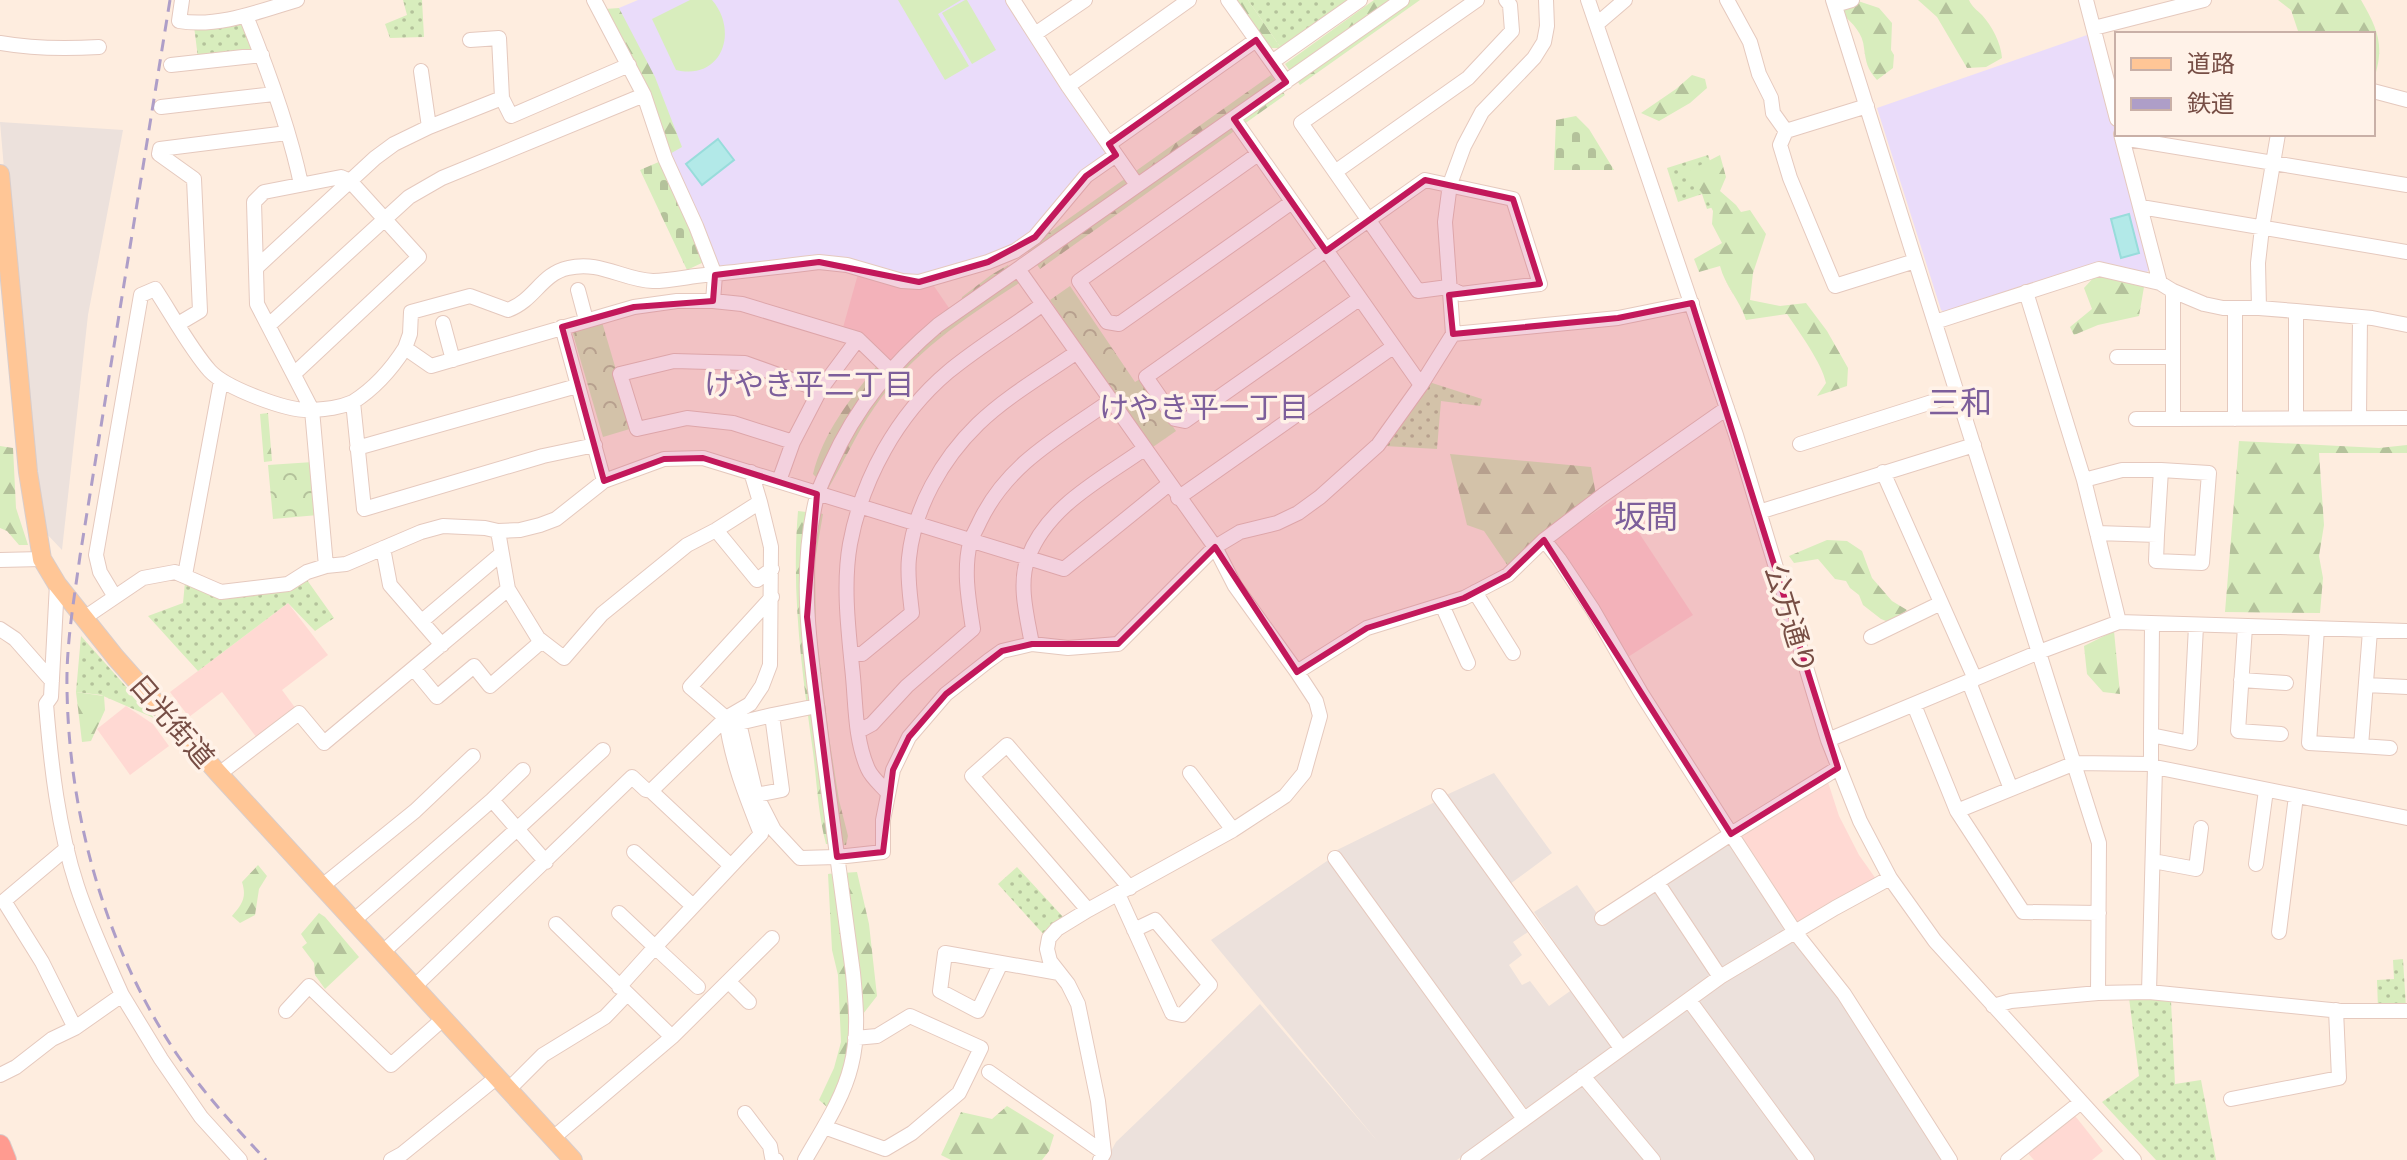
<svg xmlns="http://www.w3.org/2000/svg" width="2407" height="1160" viewBox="0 0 2407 1160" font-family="Quicksand,'Noto Sans JP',sans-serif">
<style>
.commercial{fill:#ffd9d3}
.industrial{fill:#ece1dc}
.education{fill:#eadcfa}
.grass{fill:url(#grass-dots)}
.forest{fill:url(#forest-firs)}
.cemetery{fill:url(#cemetery-stones)}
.park{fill:url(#park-crowns)}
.garden{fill:#d8edbd}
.water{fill:#b2e9e8;stroke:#98dcdb;stroke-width:2}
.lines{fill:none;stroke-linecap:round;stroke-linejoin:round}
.minor-casing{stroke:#e5c9be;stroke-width:16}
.major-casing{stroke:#d9cdcb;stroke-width:20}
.highway-casing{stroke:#d9cdcb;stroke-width:22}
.minor{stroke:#fff;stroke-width:14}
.major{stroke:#ffc696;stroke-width:18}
.highway{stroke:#ff9b90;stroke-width:20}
.rail{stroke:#ae9ec8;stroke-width:3;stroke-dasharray:12 8;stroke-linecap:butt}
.marked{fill:#c2185b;fill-opacity:0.2;stroke:#c2185b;stroke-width:6;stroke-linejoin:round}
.labels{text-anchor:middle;stroke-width:7;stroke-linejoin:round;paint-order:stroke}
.street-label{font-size:28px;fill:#774e45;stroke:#fff2e8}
.neighbourhood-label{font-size:30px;fill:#7d5f9b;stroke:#fff2e8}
.quarter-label{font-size:32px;fill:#7d5f9b;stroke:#fff2e8}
</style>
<defs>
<pattern id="grass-dots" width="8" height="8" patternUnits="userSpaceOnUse" patternTransform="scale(2)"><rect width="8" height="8" fill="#d8edbd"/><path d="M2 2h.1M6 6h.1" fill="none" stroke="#b4c29b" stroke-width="1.8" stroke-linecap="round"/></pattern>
<pattern id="forest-firs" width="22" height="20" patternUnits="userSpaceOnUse" patternTransform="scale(2)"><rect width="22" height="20" fill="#d8edbd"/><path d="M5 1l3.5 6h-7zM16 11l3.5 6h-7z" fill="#b4c29b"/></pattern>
<pattern id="cemetery-stones" width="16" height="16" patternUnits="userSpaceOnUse" patternTransform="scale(2)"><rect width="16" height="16" fill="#d8edbd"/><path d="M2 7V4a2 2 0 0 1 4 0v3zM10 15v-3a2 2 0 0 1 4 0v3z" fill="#b4c29b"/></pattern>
<pattern id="park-crowns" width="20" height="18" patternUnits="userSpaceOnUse" patternTransform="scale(2)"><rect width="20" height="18" fill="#d8edbd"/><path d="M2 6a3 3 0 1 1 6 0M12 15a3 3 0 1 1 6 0" fill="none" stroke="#b4c29b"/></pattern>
</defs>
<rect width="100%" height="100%" fill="#feeddf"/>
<path class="commercial" d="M858,274L915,287L934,286L951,311L890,367L842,331Z
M1616,498L1693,615L1628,657L1552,541Z
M288,603L328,655L282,690L299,713L260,742L222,692L189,717L170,692Z
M126,706L153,724L169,746L130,775L97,729Z
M1827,779L1839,816L1859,855L1876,879L1797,926L1737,834Z
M2072,1112L2103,1151L2092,1160H2034L2025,1150Z"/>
<path class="industrial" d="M0,122L123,130L88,315L62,550L45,532L32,495Z
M1494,773L1552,853L1510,884L1444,796Z
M1435,802L1531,930L1513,942L1522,955L1509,965L1522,985L1530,981L1549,1006L1573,989L1615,1047L1527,1109L1337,850Z
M1731,841L1789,930L1721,971L1663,883Z
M1327,861H1330L1515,1116L1457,1160H1106L1116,1142L1260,1004L1379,1143L1211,940Z
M1577,885L1603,922L1656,887L1716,976L1623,1042L1534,912Z
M1795,935L1843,996L1946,1160H1811L1693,1000Z
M1688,1006L1801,1160H1657L1589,1076Z
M1583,1083L1646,1160H1478Z"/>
<path class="education" d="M638,0H1008L1102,142L1107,156L1029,235L1003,251L920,278L899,276L851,261L717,270L607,13Z
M2090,34L2152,268L2144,274L2101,264L1946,313L1941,310L1877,108Z"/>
<path class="grass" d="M403,0H422L424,37L390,38L385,24L407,15Z
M1248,0H1350L1281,48Z
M245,18L258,52L198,58L194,26Z
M1708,155L1724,204L1707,209L1702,194L1678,202L1667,168Z
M1429,382L1482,399L1480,406L1441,401L1437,449L1385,446Z
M307,580L334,618L315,631L288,603L198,671L148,616L183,603L185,582L287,590Z
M81,636L154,718L101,695L76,692Z
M1017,867L1064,918L1045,936L998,884Z
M2403,959L2406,1008L2378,1009L2377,980L2394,979L2393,960Z
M2148,997L2171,1001L2175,1084L2201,1080L2216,1160H2156L2102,1102L2139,1076L2129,998Z"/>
<path class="forest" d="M1234,0H1248L1281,48H1268Z
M1374,0H1420L1300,85L1285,64Z
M1918,0H1969C1972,7 1977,10 1982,15C1992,26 2001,43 2002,58L1986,67L1967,68L1937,17Z
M2278,0H2361C2379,31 2385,47 2373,82V34H2299L2291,10Z
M1858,1L1879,8L1892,23L1891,50L1894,55L1893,68L1877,80C1867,69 1866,62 1864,48C1863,34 1853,23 1842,14L1846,4Z
M619,8L655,77L682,147L668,155L605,9Z
M1271,75L1285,95L1040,269L1026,249Z
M1692,75L1705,79L1707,88L1690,103L1659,121L1641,113L1676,89Z
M1720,155L1726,177L1720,191L1736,205L1741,212L1750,210L1766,234L1753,273L1750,300L1780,306L1806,303L1827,331L1848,368L1847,386L1817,396L1826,383C1822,363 1799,332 1787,314L1746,320C1740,300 1725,286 1720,266L1699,272L1694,259L1722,243L1712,224L1713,211L1707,199L1691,180L1689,171Z
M1008,265L1019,283C965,318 911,353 874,408C856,434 844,462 828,489L813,474C823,433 850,399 876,367H898L959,315L962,297L991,275Z
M2096,275L2144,287L2139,316L2098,325L2074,335L2070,327L2092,309L2084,288Z
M268,413L272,461L264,462L260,414Z
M2239,441L2379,448L2407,445V453H2319L2324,525L2319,556L2323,578L2320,613L2225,612Z
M0,446L13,448L16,508L28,545H19L7,531L0,528Z
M1450,454L1591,467L1596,495L1510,569L1484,531L1467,525Z
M798,511L823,514L815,560L816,630L829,737L839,800L848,836L846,845L826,844C818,814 817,783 813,752C802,671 791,593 798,511Z
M1827,540L1847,541L1862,551L1872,578L1892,601L1907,610L1891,623L1881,619L1863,605L1859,595L1850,588L1846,581L1835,579L1818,559L1794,563L1789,556Z
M2114,631L2120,694L2103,692L2087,674L2084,646Z
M76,692L104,696L105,710L91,741L82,742Z
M258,865L267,876L259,889L255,915L240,923L232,916C242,904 247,898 242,882Z
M857,872L869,924L877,996L863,1014L861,1056L827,1107L819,1100L834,1068L841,1042L838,975L832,950L828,874Z
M319,913L325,917L359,957L325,989L315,975L314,963L302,947L307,943L301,934Z
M1007,1106L1054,1135L1049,1151L1042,1160H951L941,1155L961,1112L992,1119Z"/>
<path class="cemetery" d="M1576,116L1589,129L1614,170H1554L1556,120Z
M661,161L706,261L687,270L640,170Z"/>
<path class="park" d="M1070,286L1135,382L1140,379L1176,431L1150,449L1050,300Z
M602,322L633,428L603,437L572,331Z
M313,462L318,515L273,519L268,465Z"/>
<path class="garden" d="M690,0H712C739,31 722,81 676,70L652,19Z
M898,0H961L938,14L969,66L945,80Z
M965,0H967L996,50L972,64L942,13Z"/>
<path class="water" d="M718,139L734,160L702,185L686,164Z
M2129,214L2139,253L2121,258L2111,219Z"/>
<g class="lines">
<g class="minor-casing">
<path id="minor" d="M182,0L179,21C218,28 260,11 297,0
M1013,0L1068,86L1137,185
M1228,0L1286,82
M1588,0L1736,435L1828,740L1860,821L1890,878L1935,941L2134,1160
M1727,0L1750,42L1759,74L1771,98L1773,113L1786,131L1867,106
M1833,0L2099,843L2098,993
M2086,0L2117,119
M1835,5L1852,0
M246,16C268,70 289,127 301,184
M1597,24L1625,0
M2094,28L2204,0
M1035,34L1085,0
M470,40L499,38L502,98
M0,43C34,49 65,49 99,47
M1272,62L1360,0
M171,65L262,55
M421,71L429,127
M1068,86L1189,0
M2373,91L2407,100
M644,95L665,158L696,226L715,275L713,301
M161,107L274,94
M1234,119L1421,385
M1786,131L1780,145L1790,178L1835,286L1915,261
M2121,134L2160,283
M2122,138L2407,185
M1109,144L1256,40
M1258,154L1079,281L1107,322L1119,324L1292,202
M1335,172L1468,78L1512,31L1510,5L1506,0
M2141,207L2407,252
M257,267L375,158L394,144L429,127L502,98L511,116L629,65
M1018,269L1215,547L1235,586L1297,672
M578,290L586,320
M2173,291V419L2407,418
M2026,292L2084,480L2119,622
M1359,299L1185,421L1175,419L1146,377C1239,312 1332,245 1425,180L1513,199L1540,284L1461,294L1448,287L1418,291C1379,235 1340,179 1301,123L1477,0
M2259,308L2258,263L2262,228L2278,134
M2235,309V419
M2296,311V418
M1935,322L2099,269L2160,283L2173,291L2204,304L2223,308H2259L2296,311L2372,318L2407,325
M443,323L453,360
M178,324L200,311L194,179L159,154L160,149L287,133
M269,325L409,197L442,178L644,95L594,0
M562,327L604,481
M1453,334L1618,318L1692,303
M405,348L410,334L411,312L470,296L508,310C535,300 541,274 568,268C600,260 623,280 653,281C667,281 682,278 696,276C737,272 778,267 819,262L847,265L902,281L919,282L988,262L1015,251L1035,237L1086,176L1116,155
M2117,357H2172
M295,373L419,257L350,181L341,177L264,192L254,202L257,304L312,410L326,566
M2359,418L2360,317
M2136,419H2173
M793,442L733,423L687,418L637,429L620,374L674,361L745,363L820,390
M1800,444L1957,394
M595,445L543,456L364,509L353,402C375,388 391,370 405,348L431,366L634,307L677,301H713L742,304L858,339L890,370
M357,448L577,386
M751,472L760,502
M1883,472L1975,679
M2084,480L2122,470H2161
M779,481L793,442L820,390L858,339
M1178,498L1393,347
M1759,512L1974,445
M716,530L757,580L772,569
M2097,533L2157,535L2156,561L2202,563L2209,473L2161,470L2157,535
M1544,540L1559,559L1593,610L1641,693L1731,834L1795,932L1844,994L1950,1160
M383,548L390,585L442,645
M0,560L42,559
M185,575L221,381
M1475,592L1513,653
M115,597L100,572L96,555L141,295L155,289C171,313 191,350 210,371C226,388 288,412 312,410C327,409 339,408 353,402
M1442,605L1468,663
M84,618L143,578L175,572L221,592L288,584L307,572L326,566L346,564L421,532L443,526L485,528L498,531L520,530L540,525L556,519L604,481L664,459L703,458L1064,569L1169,484
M422,621L501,554
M2245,627L2238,731L2281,734
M0,629L15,639L52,681
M2317,629L2309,743L2361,746
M2370,631L2361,746L2390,748
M1871,637L1941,603
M1032,644L1068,648L1118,644L1215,547L1240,532L1277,523L1298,513L1320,497L1378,445L1421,385L1453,334L1445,222L1450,184L1464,146L1482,112L1534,58L1544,42L1547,26L1546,0
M851,654H862L912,613C910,595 907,576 909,558C914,508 942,459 978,424C1007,396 1044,375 1077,352
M414,669L437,697L474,666L490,686L542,641
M2241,680L2286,683
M1969,682L2011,789
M2366,685L2407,687
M1914,705L1957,811
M772,715L739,723L756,795L774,830L800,858L837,857L883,852V820L893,770L909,737L946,694L988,661L1002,651L1032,644C1027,617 1018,584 1028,558C1047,506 1102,479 1144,449
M859,731L872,724L907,686L973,629C969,602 963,572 970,543C972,536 977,528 980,521C1008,463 1059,437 1110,401
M2151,735L2152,625
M1828,740L2039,652L2119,622L2407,631
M2151,764V735L2190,743L2196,626
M1190,773L1233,830
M219,774L299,713L324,743L508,589
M651,791L730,865
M888,793C881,785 872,778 868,769C854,738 856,700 852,667C848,627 843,583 850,544C862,479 897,415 948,372C978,347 1012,327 1043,304
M756,795L782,790L772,715L817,706
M1439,796L1621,1048
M492,800L546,862
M67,848L4,901L42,962L75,1028
M634,852L693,906
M1335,858L1524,1119
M2153,861L2196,869L2201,828
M2256,864L2266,790
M1657,882L1720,977
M321,887L415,811L473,756
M1118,894L1172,1013L1182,1015L1210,985L1155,920L1134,930
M1088,910L972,776L1007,745L1130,888
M2099,913L2023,912L1957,811L2075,763L2151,764L2155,767L2407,818
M1602,918L1731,834L1838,768
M353,921L492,800L523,770
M556,924L672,1037L772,938
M2279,932L2296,796
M382,953L603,750
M1001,963L978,1011L940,991L945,953L1059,973
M729,982L749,1002
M414,987L632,777L646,790L651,791L726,718L750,704L762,686L770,665L771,547L760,502L716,530L687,545L602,614L564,658L538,638L508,589L498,531
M619,987L655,947L619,913
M698,987L655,947L761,834C746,796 731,759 726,718L690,687L772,597
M2149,992L2155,767
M122,995L161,1059L201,1117L240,1160
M1689,1000L1807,1160
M1993,1006L2011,1001L2098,993L2149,992L2341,1011H2407
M286,1011L309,986L391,1065L443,1019
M989,1072L1104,1153
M0,1075L16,1067L52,1039L75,1028L122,995C106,959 89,923 77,886C58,828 51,765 46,704L51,697L57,584
M1583,1076L1653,1160
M508,1090L543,1055L605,1017L627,994
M2231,1099L2339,1078L2336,1010
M745,1113L770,1146L772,1157L776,1160
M824,1127L885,1149L912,1133L959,1093L981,1048L910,1016L877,1036L855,1038
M553,1138L672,1037
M391,1160L402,1154L496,1078
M805,1160C822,1130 843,1099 851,1066C859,1035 856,1004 853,973C843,897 832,820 822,744C812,662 796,578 817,496C820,485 826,474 831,463C856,407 892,364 938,325L1402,0
M1100,1160L1104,1153L1098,1101L1078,1004L1068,984L1050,961L1047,949L1049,938L1057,929L1088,910L1233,830L1285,796L1304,773L1320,716L1316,701L1297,672L1367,628L1464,598L1508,575L1544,540L1603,495L1727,408
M1468,1160L1720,977L1835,908L1890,878
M2008,1160L2081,1102"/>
</g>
<g class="major-casing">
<path id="major" d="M0,174L28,472L42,559L57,584L116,658L219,774L573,1160"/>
</g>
<g class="highway-casing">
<path id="highway" d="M0,1145L6,1160"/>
</g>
<use href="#minor" class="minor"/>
<use href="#major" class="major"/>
<use href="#highway" class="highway"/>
<path class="rail" d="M170,0L80,556C74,600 66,644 67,689C69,816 105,946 176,1053C202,1091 234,1126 266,1160"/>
</g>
<path class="marked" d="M1256,40L1286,82L1234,119L1326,251L1425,180L1513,199L1540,284L1449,295L1453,334L1618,318L1692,303L1838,768L1731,834L1544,540L1508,575L1464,598L1367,628L1297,672L1215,547L1118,644H1032L1002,651L946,694L909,737L893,770L883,852L837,857L807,617L817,494L703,458L664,459L604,481L562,327L634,307L713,301L715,275L819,262L919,282L988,262L1035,237L1086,176L1116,155L1109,144Z"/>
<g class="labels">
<g class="street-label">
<text transform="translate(1791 619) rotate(73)" y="10">公方通り</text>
<text transform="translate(172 721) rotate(49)" y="10">日光街道</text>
</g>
<g class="neighbourhood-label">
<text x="809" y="395">けやき平二丁目</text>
<text x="1204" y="418">けやき平一丁目</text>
</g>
<g class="quarter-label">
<text x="1960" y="414">三和</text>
<text x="1646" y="528">坂間</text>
</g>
</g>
<rect x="2115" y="32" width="260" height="104" fill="#fff2e8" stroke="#c9b0a7" stroke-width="2"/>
<rect x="2131" y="58" width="40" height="12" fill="#ffc696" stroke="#c9b0a7" stroke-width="2"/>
<text x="2187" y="72" font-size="24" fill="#774e45">道路</text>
<rect x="2131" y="98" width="40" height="12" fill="#ae9ec8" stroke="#c9b0a7" stroke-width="2"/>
<text x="2187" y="112" font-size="24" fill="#774e45">鉄道</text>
</svg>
